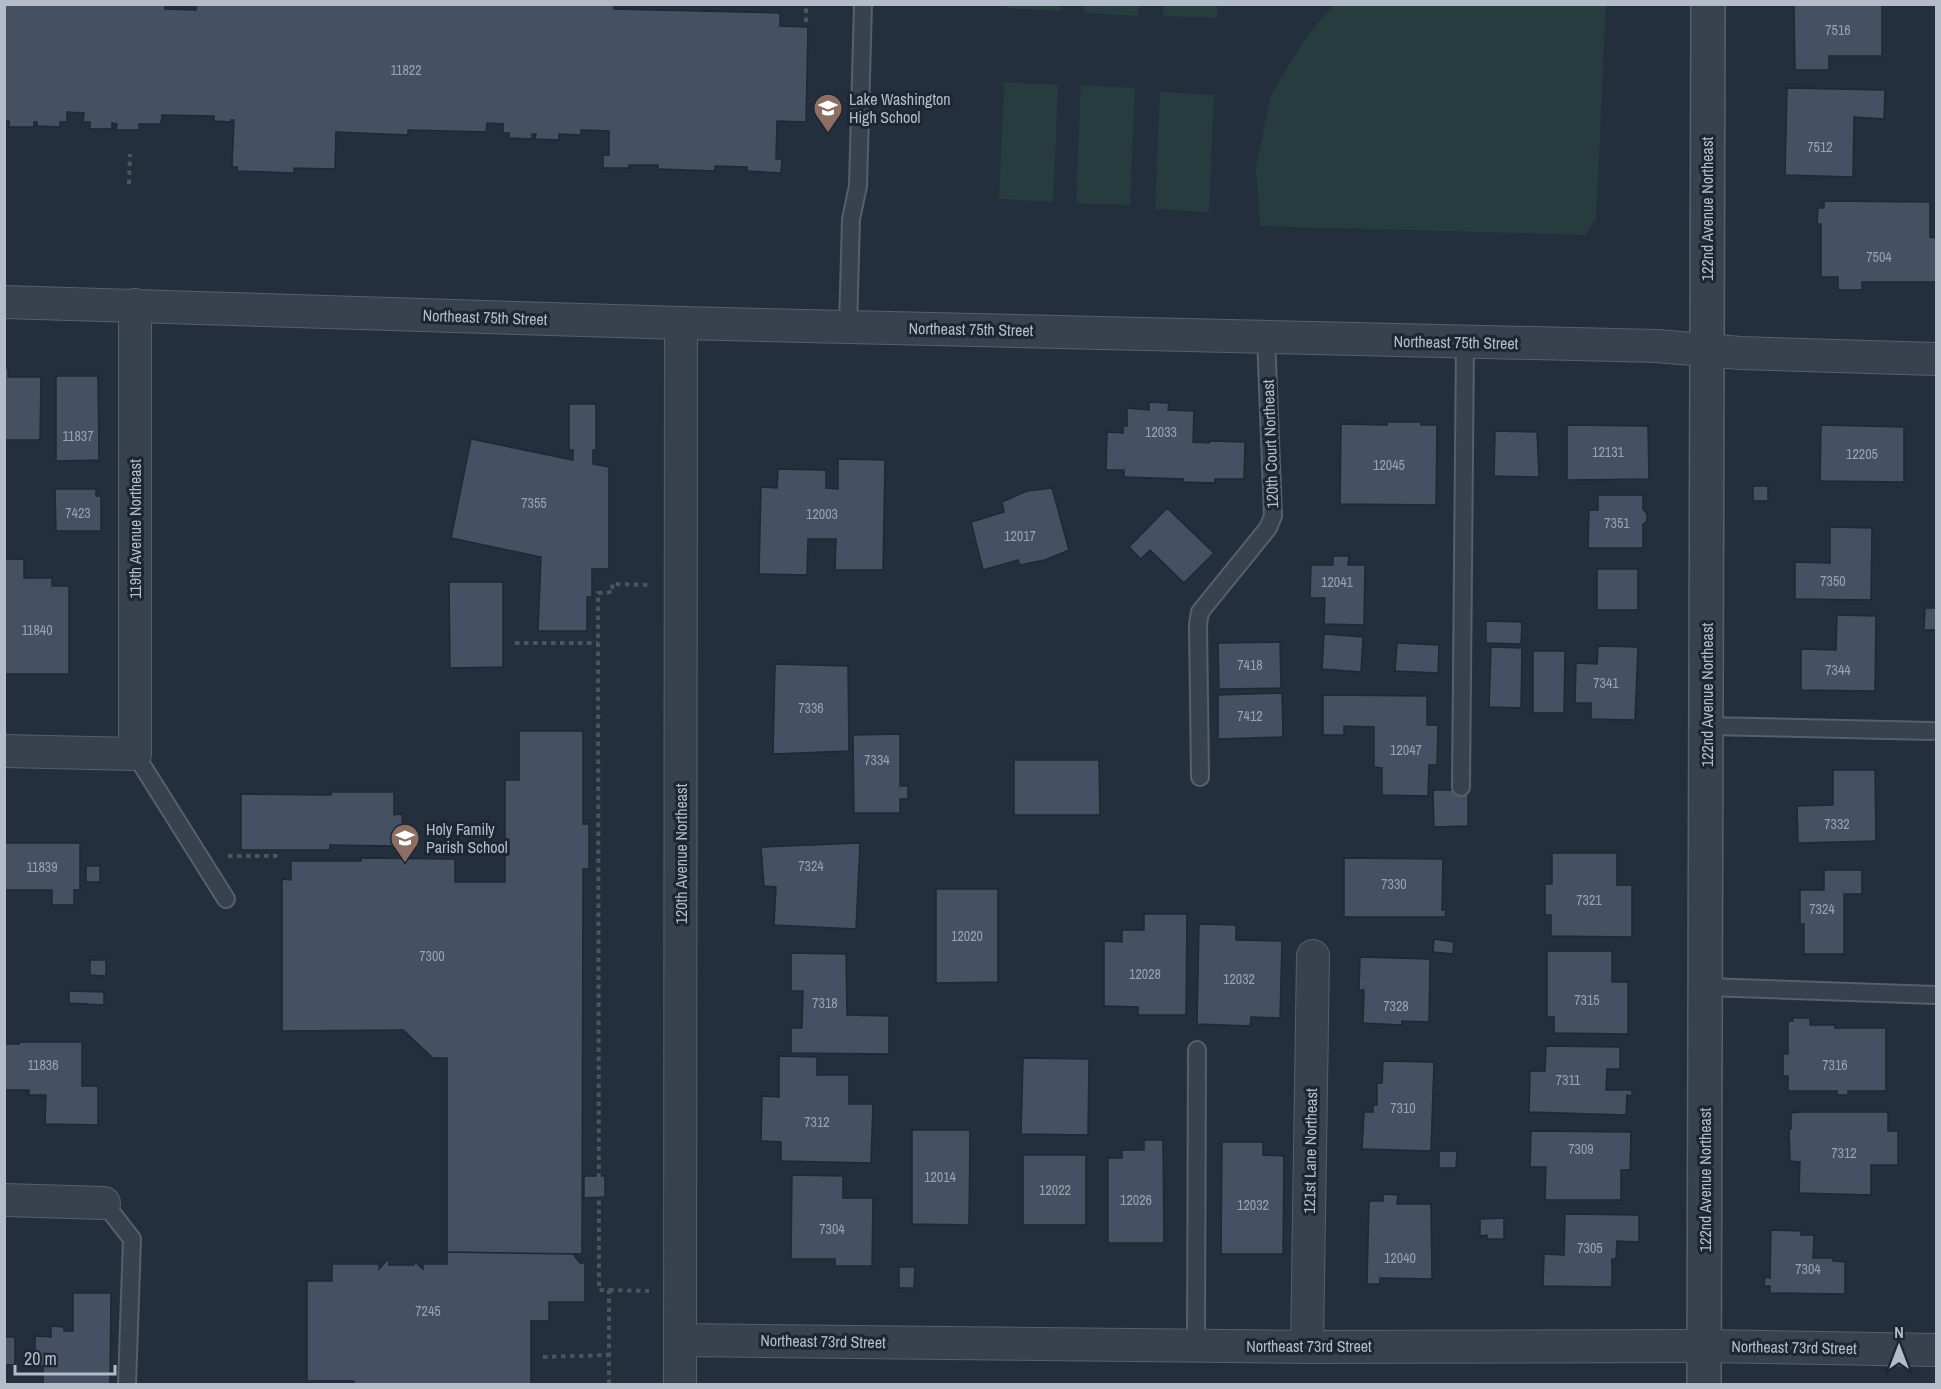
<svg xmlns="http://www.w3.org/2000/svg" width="1941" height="1389" viewBox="0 0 1941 1389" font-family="'Archivo Narrow',sans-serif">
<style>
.green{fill:#263c3f}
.building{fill:#455162;stroke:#1f2835;stroke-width:1.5}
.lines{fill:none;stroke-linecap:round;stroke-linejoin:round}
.service-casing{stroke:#565f6c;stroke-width:20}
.minor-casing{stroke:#565f6c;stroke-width:34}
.tertiary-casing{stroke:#565f6c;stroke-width:36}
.path{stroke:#44595c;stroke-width:4;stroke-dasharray:4.5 4.5;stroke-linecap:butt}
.service{stroke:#38414e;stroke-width:16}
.minor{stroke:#38414e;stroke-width:32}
.tertiary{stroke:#38414e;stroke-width:33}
.labels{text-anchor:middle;stroke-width:6;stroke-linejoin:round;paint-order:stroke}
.number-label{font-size:14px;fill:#98a1af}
.poi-label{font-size:16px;fill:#b4bcc9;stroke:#1d2633;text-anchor:start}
.street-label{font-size:16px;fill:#b4bcc9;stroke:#1d2633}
</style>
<rect width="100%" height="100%" fill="#242f3e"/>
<path class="green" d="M1007,5H1061V11L1007,8Z
M1085,5H1139L1138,16L1084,13Z
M1164,5H1218L1217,18L1163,16Z
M1334,5H1606L1596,220L1585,235L1260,226L1256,166L1271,95L1309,33Z
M1004,82L1058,85L1053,202L999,199Z
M1081,85L1135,88L1130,205L1076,203Z
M1160,92L1214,95L1209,212L1155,209Z"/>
<path class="building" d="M4,4H165V9L196,10V4H614V9L780,13V26L808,27L806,122L777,121L776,159H782L781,173L747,171V167L715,166V171L658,169V165H629V168H603V155H609V131L581,130V135L559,134V140L535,139L536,134H532V139L509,138V133H503V124L487,123L486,132L408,130V135L336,132L335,169L294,168V173L237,171V167H232L234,120H231V122L214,121V116L162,115L161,124H139V130H116L117,124L112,123V129H90V122H83L84,113L67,112V122H60V127L37,126V122H34V127H9V121H4Z
M1794,4H1882V56H1829V70H1795Z
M1787,88L1885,90L1884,119L1854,117L1853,177L1785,175Z
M1824,201L1930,202V237L1936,238V282H1862V290H1838V277H1821V224H1817L1818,208H1824Z
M4,368H8V377H41L40,440H4Z
M56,376H98L99,460L56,461Z
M1149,402L1169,403L1168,410L1194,411L1193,442L1209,443V441L1245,442L1244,479H1215V483L1183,482V479L1124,477V470H1106L1107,432L1123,433V426H1127V408L1149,410Z
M569,404H596V450H593V464L609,467V569H592V597H587V631H538L541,557L451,538L471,439L573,460V450H569Z
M1387,422H1421V425H1437L1436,505L1340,504L1341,424L1387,425Z
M1567,425L1648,426L1649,479L1567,480Z
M1821,425L1904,427V482L1820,481Z
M1495,431L1537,432L1539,477L1494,476Z
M838,459L885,460L883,570H835L836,539H808L807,575L759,574L761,487L777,488L778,469L826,470V488L838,489Z
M1753,486H1768V501H1753Z
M1052,488L1069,550L1045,560L1020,565L1018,560L983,570L971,522L1004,512L1002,502L1027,491Z
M55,489H96V496H101V531H56Z
M1598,495H1643V509L1647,514V521L1643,524V548H1588L1589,510H1598Z
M1167,508L1214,553L1184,583L1150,550L1141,559L1129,547Z
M1830,527L1872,528L1871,600L1795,599V562L1830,563Z
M1333,556H1349L1348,565H1365L1364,625L1324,624L1325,598H1310L1311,565H1333Z
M4,559H24V578H52V586H69V674H4Z
M1597,569H1638V610H1597Z
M449,582H503V667L450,668Z
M1925,608H1936V630H1924Z
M1837,615L1876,616L1875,691L1801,690V649L1836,650Z
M1486,621L1522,622L1521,644L1486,643Z
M1324,634L1363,637L1361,672L1322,669Z
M1280,642L1281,688L1219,689L1218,643Z
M1397,643L1439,645L1438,673L1395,671Z
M1598,646L1638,647L1635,720L1591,719V703H1575L1576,663L1597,664Z
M1491,647L1522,648L1521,708L1489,707Z
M1533,651H1565L1564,713H1533Z
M775,664L848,666L849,751L773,754Z
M1282,693L1283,737L1218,739V695Z
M1323,695L1427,696V725H1438L1437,765H1429L1428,796L1382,795V768L1374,767V727L1344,726V735H1323Z
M519,731H583V824H589V869H583L582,1254L447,1252V1058H433L403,1030L282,1031V879L291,880V861H361V858L455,859V882H505V780H519Z
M900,734V786H908V799H900V813H854L853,735Z
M1014,760H1099L1100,815H1014Z
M1833,770H1875L1876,841L1798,843L1797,806L1833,805Z
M1433,790H1468V826L1434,827Z
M332,792H394V815L402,814L403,837H394V846L330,845V850H241V794L331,795Z
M4,843H80V890H74V905H52V890H4Z
M860,843L856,929L774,925L776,887L764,886L761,847Z
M1552,853H1617V885H1632V937L1551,936V915H1545V884H1552Z
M1344,858L1443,859L1442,910H1446L1445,917H1344Z
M86,866H100V882H86Z
M1824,870H1862V894H1844V954H1804V924H1800V890H1824Z
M936,889H998V982L936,983Z
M1144,914H1187L1186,1015H1138V1007L1104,1006V941L1122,942V930H1144Z
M1199,924L1236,925V940L1282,941L1280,1018L1251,1017L1250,1026L1197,1024Z
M1434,939L1454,942L1453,954L1433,952Z
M1547,951H1612V982H1628V1034L1554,1033V1017H1547Z
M791,953L846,954L847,1015L889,1016V1054L791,1053V1028H802L803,991H791Z
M1360,957L1430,959L1429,1022L1402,1021V1025L1363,1023L1364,990H1359Z
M90,960H106V976L90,975Z
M69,991L104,992V1005L69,1003Z
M1792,1018H1810V1025H1835V1028H1886V1091H1848V1095H1837V1091H1788V1076H1783V1054H1788V1021H1793Z
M19,1042H82V1086H98V1125L45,1124L46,1095H29V1090H4V1044H19Z
M1546,1046L1620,1047V1069H1607L1606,1090H1632V1096L1627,1095L1626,1115L1529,1112L1530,1071H1545Z
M779,1056L817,1057V1075H849V1104H873L871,1163L781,1161V1142L761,1141L762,1096L779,1097Z
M1023,1058L1089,1059L1088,1135L1021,1134Z
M1383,1061L1434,1062L1431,1151L1362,1149L1364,1112H1373V1105H1377V1083H1382Z
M1800,1112H1888V1131H1898V1165H1871V1195L1799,1193L1800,1162L1790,1161L1789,1129H1791V1113Z
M912,1130H970L969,1225L912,1224Z
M1531,1131L1631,1132L1630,1170H1621V1200H1545L1546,1167H1530Z
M1144,1140H1163L1164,1243H1108V1158H1122V1150H1144Z
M1222,1142H1263V1155L1284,1156L1283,1254H1221Z
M1439,1151H1457L1456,1168H1439Z
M1023,1155H1086V1225H1023Z
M792,1175L843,1176V1198H873L872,1266H835V1259H791Z
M584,1176H605V1197L584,1198Z
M1383,1194L1398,1195L1397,1204H1431L1432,1279L1380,1278V1284H1367L1369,1201H1383Z
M1565,1214L1639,1215V1242L1617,1241L1616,1259H1612V1287L1543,1286L1544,1254L1564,1255Z
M1504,1218V1239H1487V1235L1480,1236V1219Z
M1771,1230L1801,1231V1235H1814L1813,1258H1833V1261L1845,1262V1294L1770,1293V1286H1764L1765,1277L1770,1278Z
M447,1252L573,1254L580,1263H585V1302H549V1321H531V1384H354V1381H307V1281H332V1264H379V1269L389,1258V1265H414V1261L423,1269V1264H447Z
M899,1267H915L914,1288H899Z
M73,1293H111L110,1384H43V1366H35V1336L51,1337V1326L64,1327V1331H73Z
M4,1337H15V1365H7V1384H4Z"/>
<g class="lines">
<g class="service-casing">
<path id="service" d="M848,327L851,219L858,186L863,4
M1707,726L1932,731
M135,754L226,899
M1200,777L1198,624L1200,612L1268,528L1273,516L1266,337
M1461,787L1465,342
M1706,987L1936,995
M104,1203L132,1239L127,1384
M1196,1345L1197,1050"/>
</g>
<g class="minor-casing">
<path id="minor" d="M4,302L681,323L1657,346L1741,353L1936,359
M4,751L135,754V305
M4,1200L104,1203
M681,1340L1307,1347L1704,1346L1936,1350
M1307,1347L1313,956
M680,1384L681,323"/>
</g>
<g class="tertiary-casing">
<path id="tertiary" d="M1704,1384L1708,4"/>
</g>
<path class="path" d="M806,22V4
M129,184L130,154
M515,643H598
M228,856H278
M609,1290L649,1291
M543,1357L609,1355
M609,1384V1290H599L598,593L613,592L612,584L648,585"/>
<use href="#service" class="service"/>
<use href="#minor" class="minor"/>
<use href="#tertiary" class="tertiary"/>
</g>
<defs>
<g id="school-pin" transform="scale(1.5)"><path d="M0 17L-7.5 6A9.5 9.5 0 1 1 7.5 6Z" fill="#8d6e63" stroke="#1d2633"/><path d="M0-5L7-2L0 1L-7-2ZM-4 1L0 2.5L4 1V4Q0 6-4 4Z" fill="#fff"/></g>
</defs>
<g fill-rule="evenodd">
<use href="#school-pin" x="828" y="108"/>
<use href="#school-pin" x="405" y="838"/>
</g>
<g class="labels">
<g class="number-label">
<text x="1838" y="35">7516</text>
<text x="406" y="75">11822</text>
<text x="1820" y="152">7512</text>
<text x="1879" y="262">7504</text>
<text x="1161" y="437">12033</text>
<text x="78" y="441">11837</text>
<text x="1608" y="457">12131</text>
<text x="1862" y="459">12205</text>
<text x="1389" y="470">12045</text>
<text x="534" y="508">7355</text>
<text x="78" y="518">7423</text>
<text x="822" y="519">12003</text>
<text x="1617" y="528">7351</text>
<text x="1020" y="541">12017</text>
<text x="1833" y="586">7350</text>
<text x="1337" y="587">12041</text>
<text x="37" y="635">11840</text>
<text x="1250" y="670">7418</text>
<text x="1838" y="675">7344</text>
<text x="1606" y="688">7341</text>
<text x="811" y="713">7336</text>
<text x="1250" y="721">7412</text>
<text x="1406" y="755">12047</text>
<text x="877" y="765">7334</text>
<text x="1837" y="829">7332</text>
<text x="811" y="871">7324</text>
<text x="42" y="872">11839</text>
<text x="1394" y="889">7330</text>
<text x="1589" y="905">7321</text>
<text x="1822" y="914">7324</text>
<text x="967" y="941">12020</text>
<text x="432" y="961">7300</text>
<text x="1145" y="979">12028</text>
<text x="1239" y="984">12032</text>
<text x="1587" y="1005">7315</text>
<text x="825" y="1008">7318</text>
<text x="1396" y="1011">7328</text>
<text x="43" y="1070">11836</text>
<text x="1835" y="1070">7316</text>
<text x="1568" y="1085">7311</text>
<text x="1403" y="1113">7310</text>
<text x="817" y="1127">7312</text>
<text x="1581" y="1154">7309</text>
<text x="1844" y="1158">7312</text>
<text x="940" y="1182">12014</text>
<text x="1055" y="1195">12022</text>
<text x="1136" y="1205">12026</text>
<text x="1253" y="1210">12032</text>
<text x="832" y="1234">7304</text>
<text x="1590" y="1253">7305</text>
<text x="1400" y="1263">12040</text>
<text x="1808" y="1274">7304</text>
<text x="428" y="1316">7245</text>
</g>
<g class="poi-label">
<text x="849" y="105">Lake Washington<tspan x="849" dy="18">High School</tspan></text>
<text x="426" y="835">Holy Family<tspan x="426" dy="18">Parish School</tspan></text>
</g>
<g class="street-label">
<text transform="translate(1707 209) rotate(-90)" y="6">122nd Avenue Northeast</text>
<text transform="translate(485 317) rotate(2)" y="6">Northeast 75th Street</text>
<text transform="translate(971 329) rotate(1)" y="6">Northeast 75th Street</text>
<text transform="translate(1456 342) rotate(1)" y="6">Northeast 75th Street</text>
<text transform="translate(1270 444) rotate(-92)" y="6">120th Court Northeast</text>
<text transform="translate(135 529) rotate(-90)" y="6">119th Avenue Northeast</text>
<text transform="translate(1707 695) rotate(-90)" y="6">122nd Avenue Northeast</text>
<text transform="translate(681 854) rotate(-90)" y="6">120th Avenue Northeast</text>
<text transform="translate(1310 1151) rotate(-89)" y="6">121st Lane Northeast</text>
<text transform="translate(1705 1180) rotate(-90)" y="6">122nd Avenue Northeast</text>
<text transform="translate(823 1341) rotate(1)" y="6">Northeast 73rd Street</text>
<text x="1309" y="1352">Northeast 73rd Street</text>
<text transform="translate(1794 1347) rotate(1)" y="6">Northeast 73rd Street</text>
</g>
</g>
<rect width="1941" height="1389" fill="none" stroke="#b4bcc9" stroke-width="12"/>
<g transform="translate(1899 1347)" stroke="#1d2633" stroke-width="4.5" paint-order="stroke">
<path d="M0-4.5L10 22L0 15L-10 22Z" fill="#b4bcc9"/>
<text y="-9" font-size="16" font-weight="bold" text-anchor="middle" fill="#b4bcc9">N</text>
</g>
<path d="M15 1365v9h100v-9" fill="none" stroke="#b4bcc9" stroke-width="3"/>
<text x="24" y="1365" font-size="18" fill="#b4bcc9" stroke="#1d2633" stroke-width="4.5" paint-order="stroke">20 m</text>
</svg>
